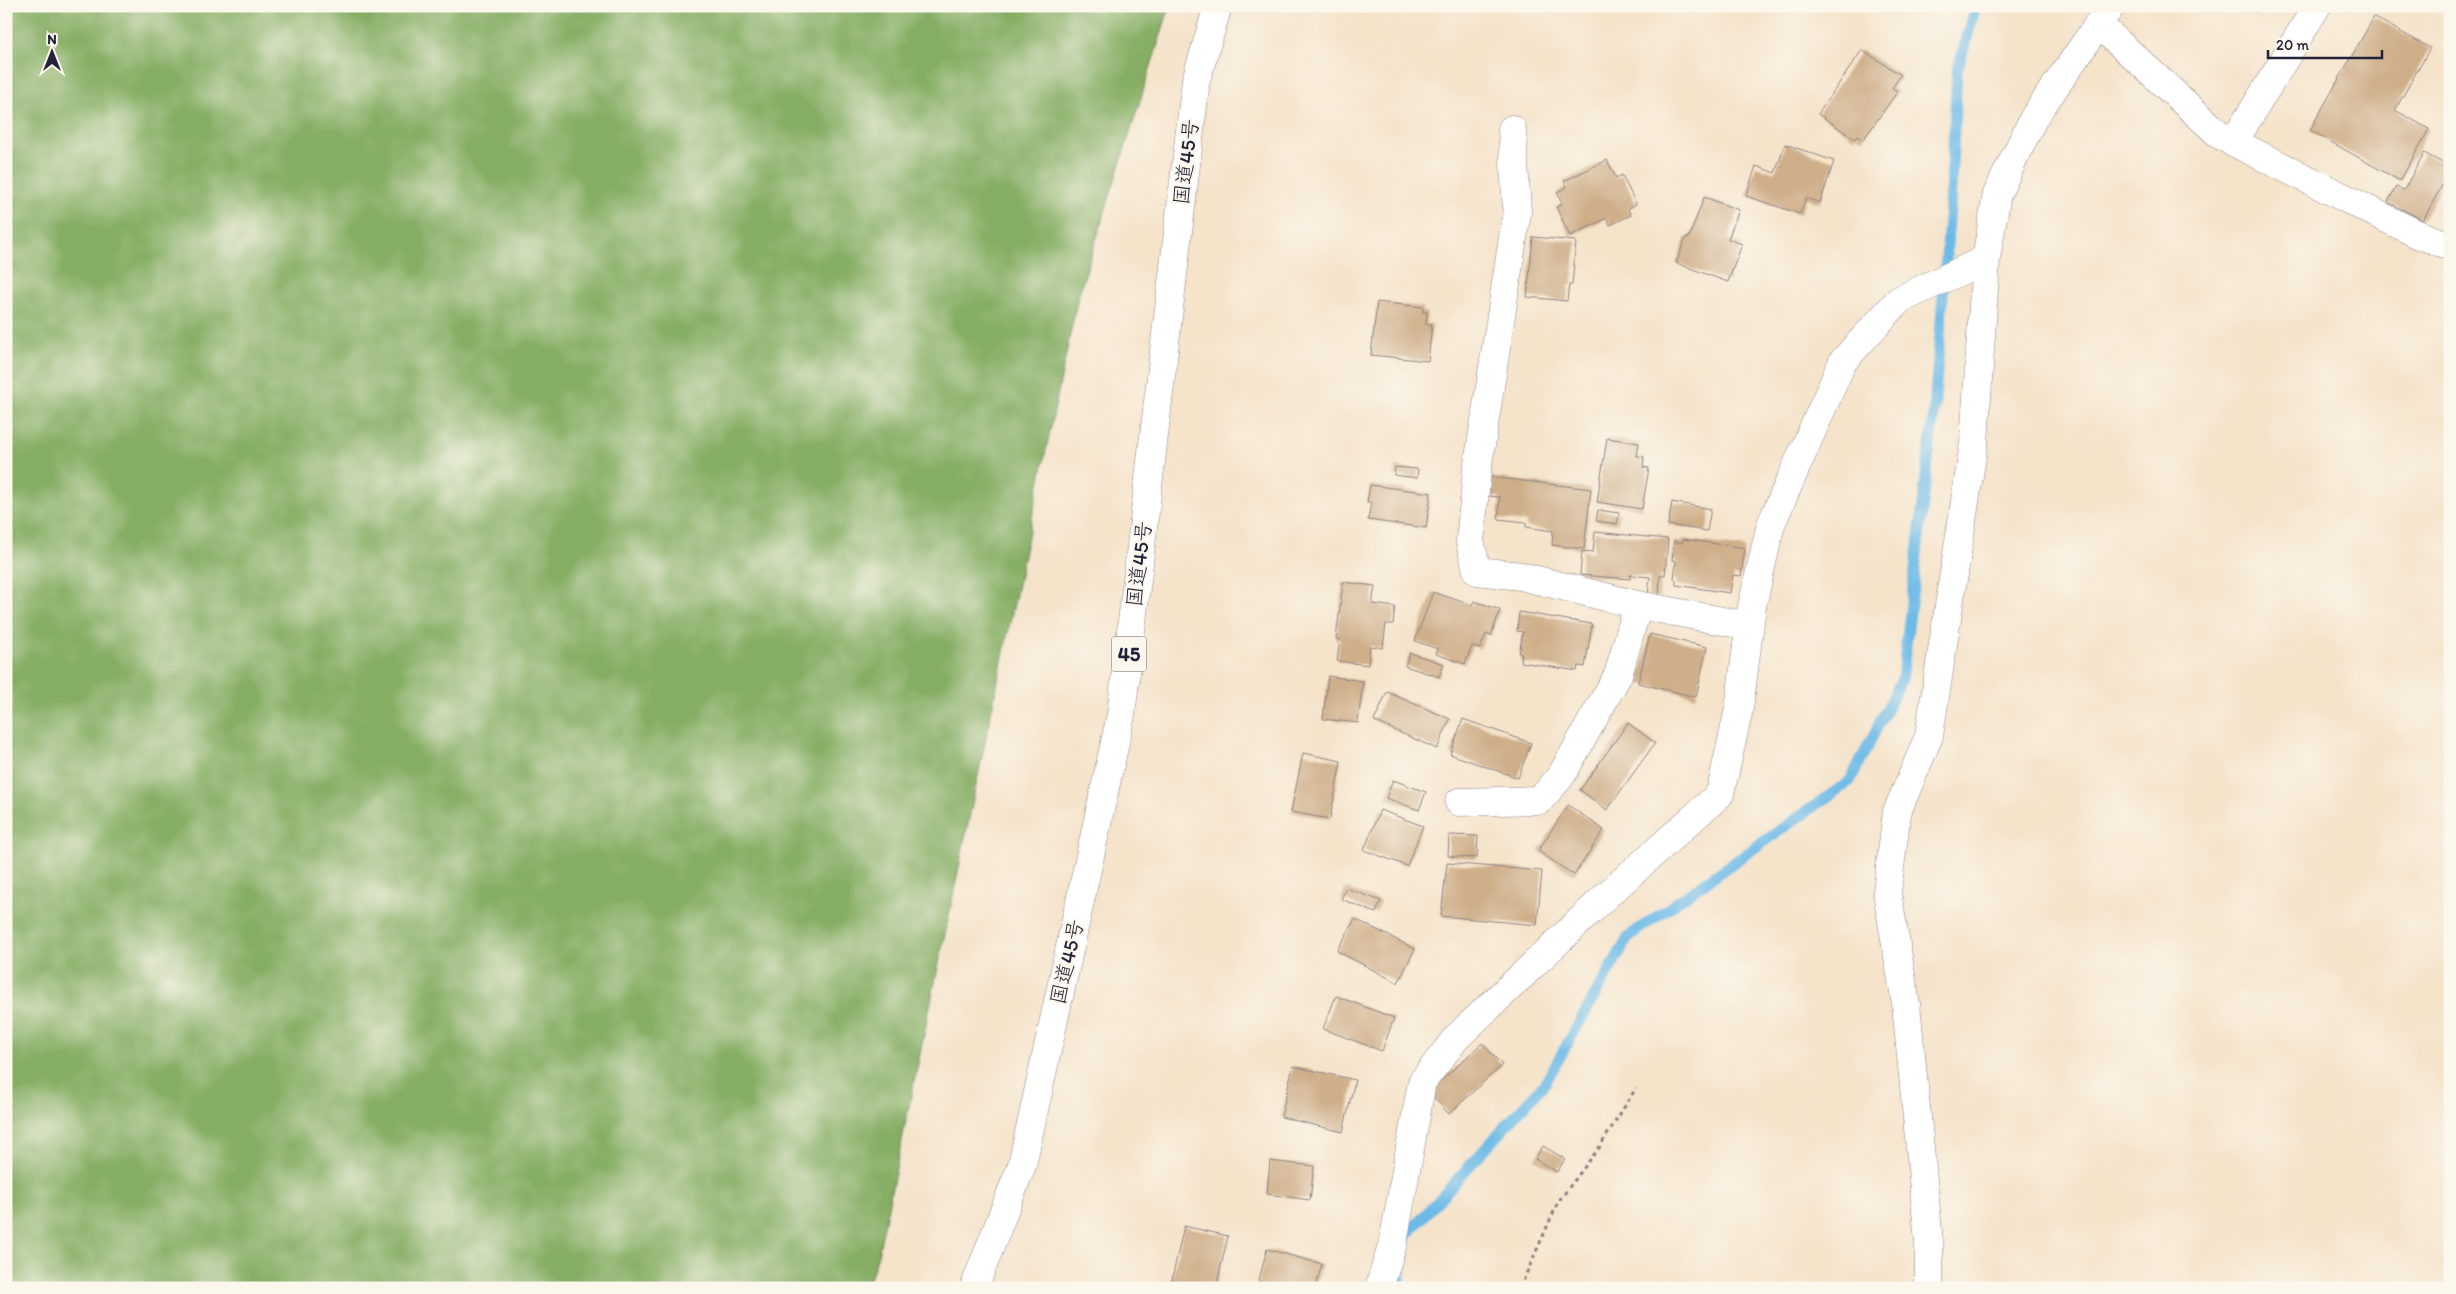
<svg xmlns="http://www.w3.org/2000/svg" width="2456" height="1294" viewBox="0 0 2456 1294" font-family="Itim,'Klee One',sans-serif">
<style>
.forest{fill:#85ad63;stroke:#54684f}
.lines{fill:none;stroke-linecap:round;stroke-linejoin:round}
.stream{stroke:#6cbae7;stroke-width:11}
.building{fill:#cfaf8a}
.street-casing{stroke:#8c8282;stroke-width:29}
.highway-casing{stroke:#8c8282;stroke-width:29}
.path{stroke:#8c8282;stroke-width:3;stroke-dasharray:4 4;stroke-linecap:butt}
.street{stroke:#fff;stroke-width:28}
.highway{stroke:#fff;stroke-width:28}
.labels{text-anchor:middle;stroke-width:4.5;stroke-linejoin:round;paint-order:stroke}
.shield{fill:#fbf7ec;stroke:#636270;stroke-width:1}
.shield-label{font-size:20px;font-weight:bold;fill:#22223b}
.street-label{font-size:21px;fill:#22223b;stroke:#fbf7ec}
</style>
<rect width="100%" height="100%" fill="#fbf7ec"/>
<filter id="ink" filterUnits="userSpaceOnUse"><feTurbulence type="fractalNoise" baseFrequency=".02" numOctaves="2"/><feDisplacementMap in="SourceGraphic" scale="10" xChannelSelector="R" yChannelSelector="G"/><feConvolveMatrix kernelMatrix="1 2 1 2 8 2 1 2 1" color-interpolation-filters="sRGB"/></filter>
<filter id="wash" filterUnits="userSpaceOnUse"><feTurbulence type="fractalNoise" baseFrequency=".0096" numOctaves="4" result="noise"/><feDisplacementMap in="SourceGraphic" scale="20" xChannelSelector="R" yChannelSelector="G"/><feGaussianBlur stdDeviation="1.12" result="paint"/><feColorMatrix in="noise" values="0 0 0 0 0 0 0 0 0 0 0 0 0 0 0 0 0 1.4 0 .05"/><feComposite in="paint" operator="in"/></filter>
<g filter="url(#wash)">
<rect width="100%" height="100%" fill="#f5e3ca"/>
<path class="forest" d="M6,6H1170L1078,297L878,1255L867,1288H6Z"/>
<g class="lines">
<path class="stream" d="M1399,1288L1405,1237L1545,1083L1629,936L1850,781L1902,679L1934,411L1950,207L1957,71L1976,6"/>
</g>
<g id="blocks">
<path class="building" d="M2220,6H2258V12Z
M2374,17L2430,48L2395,110L2429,129L2400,181L2310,130Z
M1862,50L1901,75L1892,88L1898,91L1863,140L1857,136L1855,139L1818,114Z
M1785,144L1834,161L1820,203L1806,198L1800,214L1746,196L1756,166L1775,173Z
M2424,153L2450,167V171L2423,220L2388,202L2396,187L2404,190Z
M1607,160L1616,178L1622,175L1636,204L1628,209L1631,215L1610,225L1607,218L1570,236L1556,207L1562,204L1557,192L1567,187L1564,181Z
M1704,197L1739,210L1728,239L1742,244L1728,282L1676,263L1686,237L1689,238Z
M1533,237L1576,241L1572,285H1569L1567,301L1527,297Z
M1377,302L1423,307V312H1427L1426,324H1432L1428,361L1371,355Z
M1607,438L1639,443L1637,456L1644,457L1643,467L1649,468L1642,509L1597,502Z
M1395,467L1418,469L1417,478L1394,475Z
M1490,477L1591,489L1584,549L1552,545L1553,531L1526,527V522L1498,519L1500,497L1488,496Z
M1370,485L1431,493L1426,528L1368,520L1371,502H1367Z
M1672,502L1711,509L1707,531L1668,525Z
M1598,510L1619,513L1617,524L1596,521Z
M1595,532L1668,539L1665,575H1660L1659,597L1648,596L1650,577L1630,575V579L1580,575L1582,551L1593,552Z
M1683,539L1745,548L1741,576L1733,575L1730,593L1676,585V580L1674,579L1676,561L1672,560L1674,541L1682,543Z
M1343,582L1375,586L1372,604L1395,607L1393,624H1386L1383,648L1370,646L1368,665L1337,661L1340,639H1336Z
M1433,592L1472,605L1474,601L1500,610L1491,636L1486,634L1480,649L1472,646L1465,664L1436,654L1438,649L1415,641Z
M1519,612L1592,624L1585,667L1578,666L1577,671L1521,662L1522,654H1519L1523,632L1517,631Z
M1650,634L1707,647L1696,697L1638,683Z
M1410,653L1444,664L1439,677L1405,666Z
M1328,676L1363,681L1358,723L1323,719Z
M1387,692L1450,719L1437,749L1374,721Z
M1463,719L1531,743L1518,778L1450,754Z
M1628,723L1655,743L1607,810L1580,790Z
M1303,753L1341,761L1330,819L1291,812Z
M1393,780L1426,792L1419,810L1386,798Z
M1568,805L1604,830L1574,875L1538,851Z
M1380,810L1423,826L1407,866L1364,850Z
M1449,835L1478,836L1477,858L1448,856Z
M1447,863L1542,871L1537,925L1441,916Z
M1346,888L1381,901L1376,913L1341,899Z
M1355,919L1415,949L1398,983L1337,951Z
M1336,996L1394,1018L1382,1051L1323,1029Z
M1482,1043L1502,1065L1449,1114L1429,1092Z
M1293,1066L1355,1080L1343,1132L1281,1117Z
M1543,1146L1565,1159L1557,1172L1535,1159Z
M1270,1161L1314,1166L1310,1200L1267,1194Z
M1184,1226L1228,1236L1216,1288H1170Z
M1267,1249L1322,1264L1315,1288H1257Z"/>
</g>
</g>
<g filter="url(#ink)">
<use href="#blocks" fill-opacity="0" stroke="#8c8282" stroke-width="1"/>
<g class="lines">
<g class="street-casing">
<path id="street" d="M2098,24L2221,136L2417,234L2450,246
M1512,129L1517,212L1477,471L1470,541L1477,571L1521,576L1638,605L1749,626
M2233,143L2317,6
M1459,802L1540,800L1561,776L1618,675L1638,605
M1379,1288L1393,1243L1422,1082L1456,1038L1607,895L1720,794L1739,709L1752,606L1771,524L1843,361L1899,300L1986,259
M1929,1288V1241L1906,1004L1887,892L1897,812L1929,736L1974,443L1986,259L1997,194L2034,117L2111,6"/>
</g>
<g class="highway-casing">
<path id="highway" d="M974,1288L1022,1165L1121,715L1196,80L1218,6"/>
</g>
<path class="path" d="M1520,1288L1558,1202L1599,1148L1636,1088"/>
<use href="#street" class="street"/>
<use href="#highway" class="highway"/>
</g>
</g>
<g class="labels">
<rect class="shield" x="1111.5" y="636.5" width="35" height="35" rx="4"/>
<g class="shield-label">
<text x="1129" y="661">45</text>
</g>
<g class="street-label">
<text transform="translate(1186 162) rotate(-83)" y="7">国道45号</text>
<text transform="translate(1139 564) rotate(-83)" y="7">国道45号</text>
<text transform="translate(1067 962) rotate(-77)" y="7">国道45号</text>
</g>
</g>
<rect width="2456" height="1294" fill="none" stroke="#fbf7ec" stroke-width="25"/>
<g transform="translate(52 52)" stroke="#fbf7ec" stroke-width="4" paint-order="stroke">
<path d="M0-4L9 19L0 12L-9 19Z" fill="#22223b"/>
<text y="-8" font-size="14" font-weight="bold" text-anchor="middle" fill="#22223b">N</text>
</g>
<path d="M2268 50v8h114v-8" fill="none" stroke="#22223b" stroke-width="2.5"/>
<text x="2276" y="50" font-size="15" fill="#22223b" stroke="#fbf7ec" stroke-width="4" paint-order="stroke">20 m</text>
</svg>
